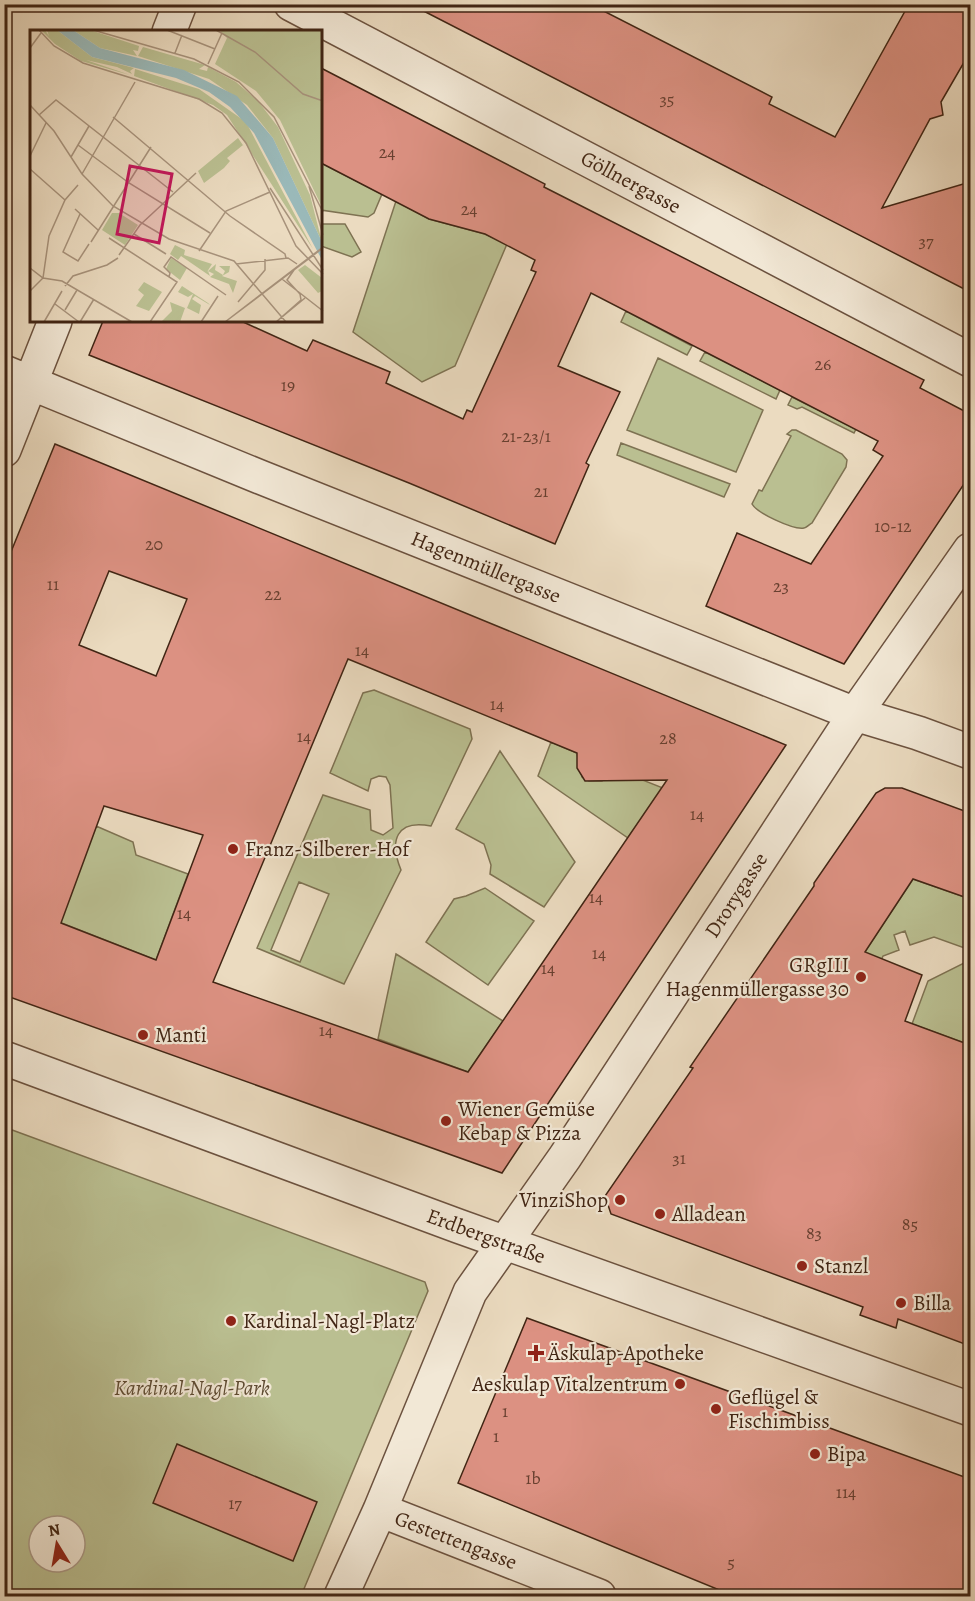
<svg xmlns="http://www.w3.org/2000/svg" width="975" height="1601" viewBox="0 0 975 1601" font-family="Alegreya,serif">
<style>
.green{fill:#babf91;stroke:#7e7252;stroke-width:1.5;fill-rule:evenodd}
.building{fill:#dc9182;stroke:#412514;stroke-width:1.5;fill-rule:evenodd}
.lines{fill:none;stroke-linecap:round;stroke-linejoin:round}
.minor-casing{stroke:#6c523f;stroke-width:36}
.tertiary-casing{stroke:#6c523f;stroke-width:36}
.minor{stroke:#f2e8d6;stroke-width:33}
.tertiary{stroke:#f2e8d6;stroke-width:33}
.poi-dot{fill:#8f2418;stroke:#f2e8d6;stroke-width:2}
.labels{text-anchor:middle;stroke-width:4.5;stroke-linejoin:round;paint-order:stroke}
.number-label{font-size:18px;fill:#684030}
.street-label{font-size:21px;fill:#412514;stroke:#f2e8d6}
.poi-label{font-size:21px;fill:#412514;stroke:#f2e8d6;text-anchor:start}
.park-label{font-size:21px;font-style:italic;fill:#5f4c33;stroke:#f2e8d6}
.inset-river{fill:none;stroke:#9ab9b9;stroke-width:3}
.inset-road{fill:none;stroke:#a7927b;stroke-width:1.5}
.view{fill:#c2185b;fill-opacity:0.15;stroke:#c2185b;stroke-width:3}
.inset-edge{fill:none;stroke:#412514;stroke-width:3}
</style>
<rect width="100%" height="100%" fill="#ebdbc0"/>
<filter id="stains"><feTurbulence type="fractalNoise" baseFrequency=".00333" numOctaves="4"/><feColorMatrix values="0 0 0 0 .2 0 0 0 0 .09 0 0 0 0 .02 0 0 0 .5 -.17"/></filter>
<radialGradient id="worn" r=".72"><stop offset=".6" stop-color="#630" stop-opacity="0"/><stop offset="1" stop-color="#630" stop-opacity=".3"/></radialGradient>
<path class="green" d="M321,163L382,194L374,213L368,217L321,210Z
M396,201L429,219L485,234L507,244L455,366L422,382L353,332Z
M321,224H345L361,252L352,257L321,246Z
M626,311L692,346L687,355L621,322Z
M705,352L780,390L776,399L700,361Z
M658,358L763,410L736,472L627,430Z
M792,397L856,429L854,433L802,407L797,409L788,405Z
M792,430H796L842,454L847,460L846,467L812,523C811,523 806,528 804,528C793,530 757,513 752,504L759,490L762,491L791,436L787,434Z
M621,443L730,484L724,497L617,455Z
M374,690L470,729L472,739L431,826C396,819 389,841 401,870L344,984L257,948L323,795L370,810L371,830L383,835L393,828L390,785L386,777L379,776L371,779L368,791L330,773L363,693ZM299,882L329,894L300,962L271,950Z
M551,742L577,753L582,777L589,781H602L615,769L663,788L628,838L538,776Z
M500,751L575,862L544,907L490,874L491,865L484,844L456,829Z
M96,826L133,842L136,855L188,874L156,960L59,922Z
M913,879L970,899V950L934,937L910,945L905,931L894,935L899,950L883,956L866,996L846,980Z
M485,888L534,921L488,985L426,942L454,899L466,896Z
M396,954L503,1021L468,1072L378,1039Z
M966,962L970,964V1045L912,1024L928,981Z
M4,1127L425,1282L428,1291L301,1596H5ZM39,1526H75V1562H39Z"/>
<path class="building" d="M410,4H590L772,97L769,104L835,137L909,4H970V52L941,102L943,115L930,119L882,208L970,182V292Z
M321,68L545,184L544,187L924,380L920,388L970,414V475L844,664L706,606L737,533L811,564L883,456L873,450L878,441L591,293L558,366L620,392L586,463L589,465L555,544L409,483L89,355L103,321H241L307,351L313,340L390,372L386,383L463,419L467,410L472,412L536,272L531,270L535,260L485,234L429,219L321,163Z
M55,444L786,745L502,1173L4,995V569ZM109,571L187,599L156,676L79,645ZM348,659L577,753V768L585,781L667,780L468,1072L213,982ZM104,806L203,835L156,960L61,923Z
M885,788H902L970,813V899L913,879L865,952L922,975L905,1021L970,1045V1346L898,1319L896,1328L860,1315L863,1307L611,1214L605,1196L693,1068L690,1067L814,886V883L876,793Z
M527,1318L970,1479V1596H734L458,1483Z
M177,1444L317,1502L293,1561L153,1503Z"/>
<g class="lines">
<g class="minor-casing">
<path id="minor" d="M291,4L970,360
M169,32L180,4
M4,372L260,477L855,714L918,733L970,752
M4,450L55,321
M380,1510L599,1596
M341,1596L380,1510L470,1292L565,1157L855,714L970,550"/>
</g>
<g class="tertiary-casing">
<path id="tertiary" d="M4,1058L458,1226L970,1409"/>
</g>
<use href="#minor" class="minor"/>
<use href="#tertiary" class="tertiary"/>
</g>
<g class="poi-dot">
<circle cx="233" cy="849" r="6"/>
<circle cx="861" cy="977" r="6"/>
<circle cx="143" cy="1035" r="6"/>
<circle cx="446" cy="1121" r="6"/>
<circle cx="620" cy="1200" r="6"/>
<circle cx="660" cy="1214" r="6"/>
<circle cx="802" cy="1266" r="6"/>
<circle cx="901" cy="1303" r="6"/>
<circle cx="231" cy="1321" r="6"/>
<path d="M533 1344h6v6h6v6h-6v6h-6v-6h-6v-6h6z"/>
<circle cx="680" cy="1384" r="6"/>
<circle cx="716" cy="1409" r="6"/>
<circle cx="815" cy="1454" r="6"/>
</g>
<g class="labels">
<g class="number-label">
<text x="667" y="105">35</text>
<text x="387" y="158">24</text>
<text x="469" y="215">24</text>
<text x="926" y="247">37</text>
<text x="823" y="370">26</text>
<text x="288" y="391">19</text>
<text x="526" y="442">21-23/1</text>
<text x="541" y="497">21</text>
<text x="893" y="532">10-12</text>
<text x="154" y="550">20</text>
<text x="53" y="590">11</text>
<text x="781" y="592">23</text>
<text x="273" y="600">22</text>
<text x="362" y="656">14</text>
<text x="497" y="710">14</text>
<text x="304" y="742">14</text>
<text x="668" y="744">28</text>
<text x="697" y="820">14</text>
<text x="596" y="903">14</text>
<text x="184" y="919">14</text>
<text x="599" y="959">14</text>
<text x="548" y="974">14</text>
<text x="326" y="1036">14</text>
<text x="679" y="1164">31</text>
<text x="910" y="1230">85</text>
<text x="814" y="1239">83</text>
<text x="505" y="1417">1</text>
<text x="496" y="1442">1</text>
<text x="533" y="1484">1b</text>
<text x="846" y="1498">114</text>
<text x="235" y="1509">17</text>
<text x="731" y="1568">5</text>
</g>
<g class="street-label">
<text transform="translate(631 182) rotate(28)" y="7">Göllnergasse</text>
<text transform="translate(486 567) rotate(22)" y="7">Hagenmüllergasse</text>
<text transform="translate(736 895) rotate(-57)" y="7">Drorygasse</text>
<text transform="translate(486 1236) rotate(20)" y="7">Erdbergstraße</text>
<text transform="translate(456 1540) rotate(21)" y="7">Gestettengasse</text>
</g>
<g class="poi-label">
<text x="245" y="856">Franz-Silberer-Hof</text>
<text x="849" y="972" text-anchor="end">GRgIII<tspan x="849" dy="24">Hagenmüllergasse 30</tspan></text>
<text x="155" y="1042">Manti</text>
<text x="458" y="1116">Wiener Gemüse<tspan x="458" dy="24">Kebap &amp; Pizza</tspan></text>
<text x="608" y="1207" text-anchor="end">VinziShop</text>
<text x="672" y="1221">Alladean</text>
<text x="814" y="1273">Stanzl</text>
<text x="913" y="1310">Billa</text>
<text x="243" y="1328">Kardinal-Nagl-Platz</text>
<text x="548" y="1360">Äskulap-Apotheke</text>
<text x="668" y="1391" text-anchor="end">Aeskulap Vitalzentrum</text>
<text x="728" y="1404">Geflügel &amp;<tspan x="728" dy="24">Fischimbiss</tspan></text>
<text x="827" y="1461">Bipa</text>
</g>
<g class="park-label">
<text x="192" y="1395">Kardinal-Nagl-Park</text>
</g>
</g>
<g transform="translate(30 30)">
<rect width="292" height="292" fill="#ebdbc0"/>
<path d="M15,0L19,6L17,0H27L62,27L104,38L100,41L102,44L87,37L56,30L100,45L51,31L25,14L12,1ZM43,0H60L109,16L108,21L103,20L107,26L70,18ZM189,0H292V177L250,90L226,61L185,34L197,8ZM113,17L175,35L169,39L177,41L178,37L206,52L228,71L248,97L280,165L292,212L243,108L217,75L179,49L108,26ZM105,39L169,59L216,92L283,219L197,85L183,75L104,46ZM208,108L215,118L213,115L197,128L200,131L194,138L174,153L168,141ZM82,183H89L108,195L95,215L72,200ZM145,215L155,220L154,225L182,234L177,242L186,234L185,240L193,245L195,241L189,236H200L199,242L192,246L207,251L203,263L199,254L180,247L184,244L178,241L180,246L151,226L148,230L140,224ZM141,228L157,238L150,250L136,239ZM275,235L292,248V261L288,263L268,240ZM114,252L132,262L119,281L106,276L114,265L108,260ZM152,256L178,273L180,275L165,266L162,269L171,275L169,284L157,278L163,264L158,267L148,262ZM140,272L155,278L150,292H131L142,281Z" fill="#babf91"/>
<path d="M27,0H43L70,18L154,40L207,66L243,108L292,212V230L224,103L200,77L179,62L146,48L62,27Z" fill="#9ab9b9"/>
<path class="inset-river" d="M36,0L64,19L148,42L201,67L236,108L292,216"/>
<path class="inset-road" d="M9,0L24,16L53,33L169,69L192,83L216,113L266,216L293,244M63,0L164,29L209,52L244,87L293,182M137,0L185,19M186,0L225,22L273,64L293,71M0,18L11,3M145,23L152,5M178,34L192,3M0,75L24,101L52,144L83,176L139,209L204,231L256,292M9,85L26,70L143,162M83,87L200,186L255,224L256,228M48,115L99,153L180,203M0,126L16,93M41,127L59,96M0,139L35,170M52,144L105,52M279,156L293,205M240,158L293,240M45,179L68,200M50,184L33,222L48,231L59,214M104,204L136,224M79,208L147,252L120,292M61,212L121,117M169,221L196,181L240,162M89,225L110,195L166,143M206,234L258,228L267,234M0,238L13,248L32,251L102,292M139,247L140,243L134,237L141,227L196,265M252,249L293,281M35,256L43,246L77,235L88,228M0,261L13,248L19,206L35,170L48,155M208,272L235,240V229M25,274L49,292M35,280L47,260M14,292L32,261M50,292L64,269M171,292L188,266M195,292L293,218M195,292L293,217M246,292L275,268M246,292L271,270L270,264L257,250L264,240"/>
<path class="view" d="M100,136L142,144L129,213L87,204Z"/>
<rect width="292" height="292" class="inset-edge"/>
</g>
<rect width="975" height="1601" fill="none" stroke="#ebdbc0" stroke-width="24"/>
<rect x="6" y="6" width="963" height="1589" fill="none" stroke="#412514" stroke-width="3"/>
<rect x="12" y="12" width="951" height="1577" fill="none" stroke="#412514" stroke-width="1.5"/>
<g transform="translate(57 1544) rotate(349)"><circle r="28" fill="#f2e8d6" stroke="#ab9a88" stroke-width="1.5"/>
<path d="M0-4.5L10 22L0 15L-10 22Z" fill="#8f2418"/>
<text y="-9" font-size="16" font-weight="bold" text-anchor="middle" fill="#412514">N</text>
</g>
<rect width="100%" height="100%" filter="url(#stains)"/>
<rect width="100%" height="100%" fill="url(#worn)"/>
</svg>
